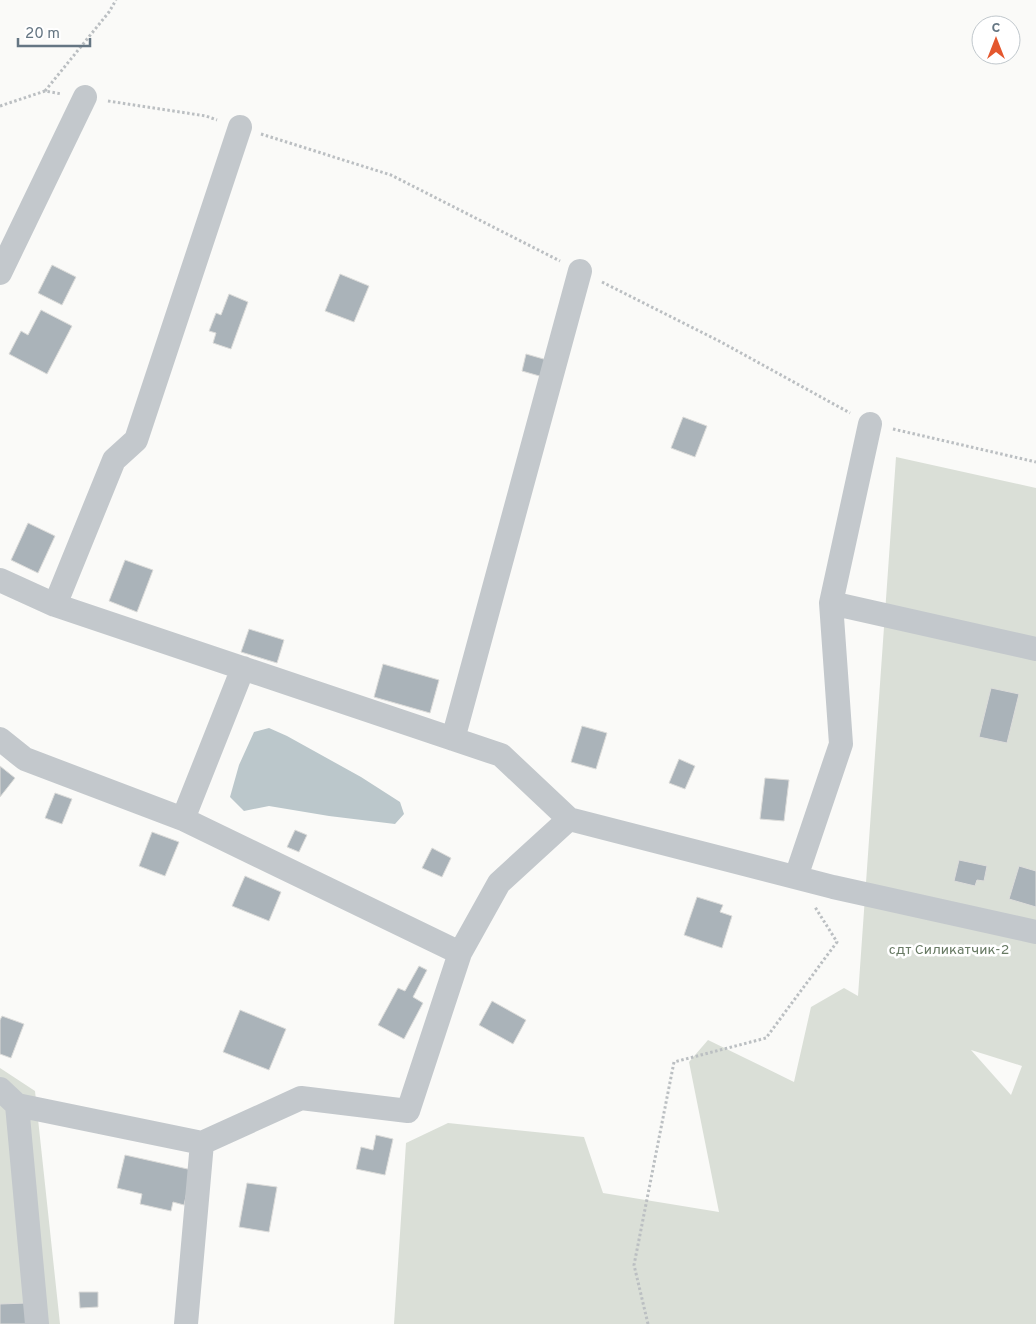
<svg xmlns="http://www.w3.org/2000/svg" width="1036" height="1324" viewBox="0 0 1036 1324" font-family="Overpass,sans-serif">
<style>
.green{fill:#dadfd7;fill-rule:evenodd}
.water{fill:#bbc7cb}
.building{fill:#aab3b9;stroke:#dcdcda}
.lines{fill:none;stroke-linecap:round;stroke-linejoin:round}
.path{stroke:#bbbfc2;stroke-width:3;stroke-dasharray:2.5 2.5;stroke-linecap:butt}
.minor{stroke:#c3c8cc;stroke-width:24}
.labels{text-anchor:middle;stroke-width:5;stroke-linejoin:round;paint-order:stroke}
.park-label{font-size:14px;fill:#687a64;stroke:#fff}
</style>
<rect width="100%" height="100%" fill="#fafaf8"/>
<path class="green" d="M896,457L1036,488V1324H394L406,1143L448,1123L584,1137L603,1193L719,1212L689,1062L708,1040L794,1082L811,1007L844,988L858,996ZM971,1050L1022,1066L1011,1095Z
M0,1068L35,1091L60,1324H0Z"/>
<path class="water" d="M269,728L287,736L361,777L400,802L404,814L395,824L329,816L269,806L244,811L230,797L239,765L254,732Z"/>
<path class="building" d="M52,265L76,277L62,305L38,293Z
M340,274L369,286L354,322L325,311Z
M229,294L248,302L231,349L213,343L216,333L209,331L216,313L221,315Z
M41,310L72,326L47,374L9,354L21,331L28,335Z
M526,354L547,360L543,377L522,371Z
M683,417L707,426L695,457L671,448Z
M28,523L55,536L38,573L11,560Z
M125,560L153,570L137,612L109,601Z
M249,629L284,640L277,663L241,652Z
M383,664L439,680L430,713L374,697Z
M991,688L1019,694L1007,743L979,737Z
M582,726L607,733L596,769L571,762Z
M679,759L695,766L685,789L669,783Z
M0,766L15,778L0,797Z
M765,778L789,780L784,821L760,819Z
M55,793L72,799L62,824L45,818Z
M295,830L307,835L299,852L287,847Z
M152,832L179,842L165,876L139,866Z
M432,848L451,858L442,877L422,868Z
M959,860L987,866L984,881L977,880L975,886L954,881Z
M1019,866L1036,871V907L1009,899Z
M245,876L281,892L269,921L232,906Z
M697,897L723,905L720,912L732,916L722,948L684,935Z
M419,966L427,970L413,997L423,1003L404,1039L378,1025L398,988L405,991Z
M492,1001L526,1020L513,1044L479,1025Z
M240,1010L286,1029L269,1070L223,1052Z
M2,1016L24,1024L11,1058L0,1054V1020Z
M376,1135L393,1139L385,1175L356,1169L361,1147L373,1150Z
M125,1155L192,1170L184,1205L173,1202L171,1211L140,1204L142,1194L117,1188Z
M247,1183L277,1187L269,1232L239,1227Z
M79,1292H98V1307L80,1308Z
M27,1303L28,1324H0V1304Z"/>
<g class="lines">
<path class="path" d="M45,91L109,12L116,0
M108,101L206,116L217,120
M0,106L45,91L62,94
M261,134L391,175L560,261
M602,282L721,342L850,413
M893,429L1036,462
M648,1324L634,1265L674,1062L766,1038L837,942L815,907"/>
<path class="minor" d="M0,273L85,97
M0,580L55,605L501,755L569,819L833,887L1036,932
M831,603L1036,649
M55,605L114,460L136,440L240,127
M243,668L183,819L460,953L499,883L569,819
M0,739L25,759L183,819
M453,739L580,271
M796,877L841,744L831,603L870,424
M0,1089L17,1105L202,1143L301,1098L408,1111L460,953
M17,1105L37,1324
M186,1324L202,1143"/>
</g>
<g class="labels">
<g class="park-label">
<text x="949" y="954">сдт Силикатчик-2</text>
</g>
</g>
<g transform="translate(996 40)"><circle r="24" fill="#ffffff" stroke="#c1c8cd"/>
<path d="M0-4L9 19L0 12L-9 19Z" fill="#e4572e"/>
<text y="-8" font-size="14" font-weight="bold" text-anchor="middle" fill="#657683">С</text>
</g>
<path d="M18 38v8h72v-8" fill="none" stroke="#657683" stroke-width="2.5"/>
<text x="25" y="38" font-size="15" fill="#657683" stroke="#ffffff" stroke-width="4" paint-order="stroke">20 m</text>
</svg>
